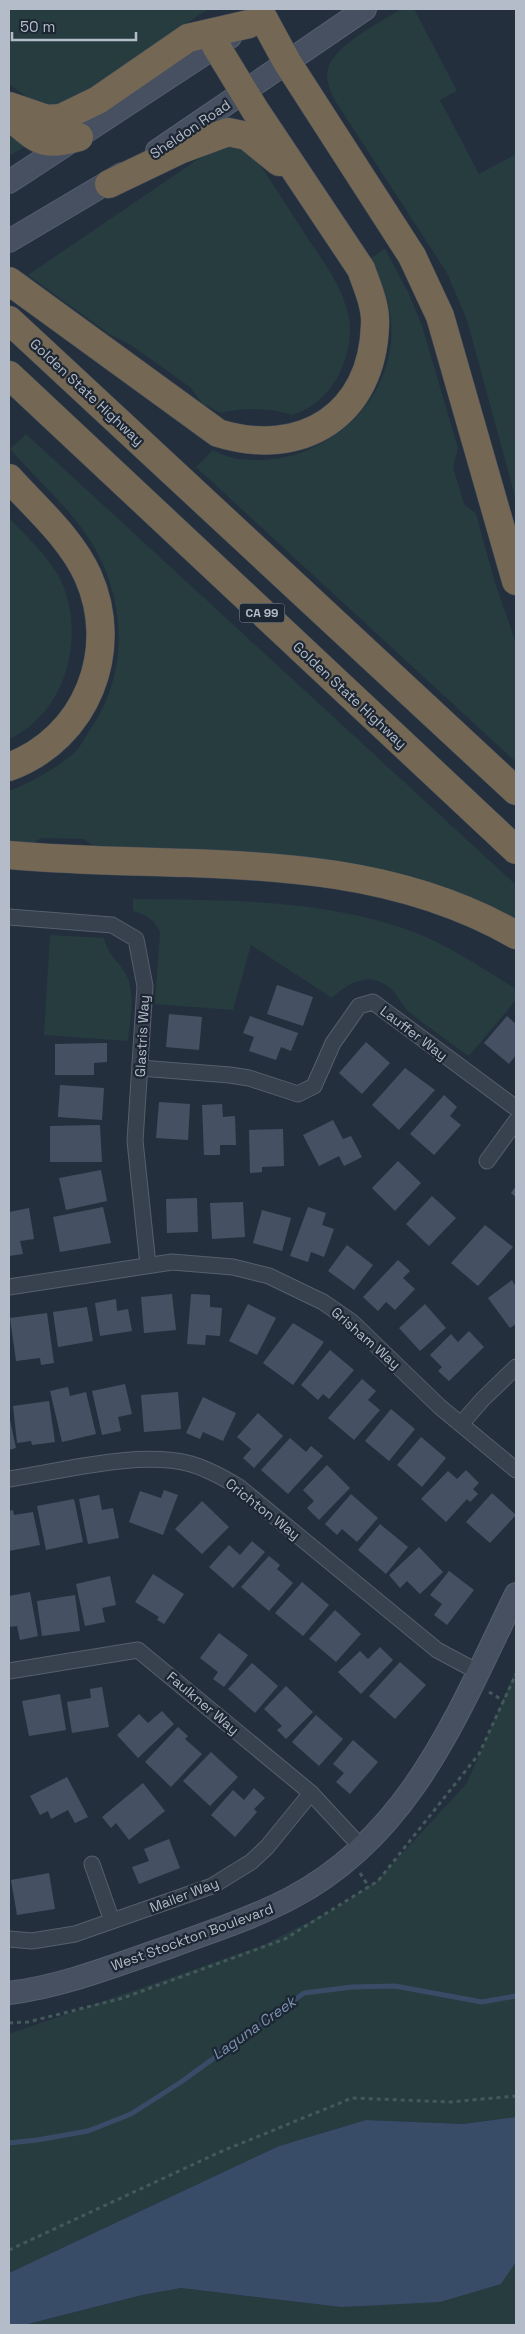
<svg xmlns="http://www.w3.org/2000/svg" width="525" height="2334" viewBox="0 0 525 2334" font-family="'Space Grotesk',sans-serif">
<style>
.green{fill:#263c3f}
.water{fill:#394c67}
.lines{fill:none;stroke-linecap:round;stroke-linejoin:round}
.stream{stroke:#394c67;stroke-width:5}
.building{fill:#455162}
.street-casing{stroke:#565f6c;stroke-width:17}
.secondary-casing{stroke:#565f6c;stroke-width:24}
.highway-casing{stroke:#434c59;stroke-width:29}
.path{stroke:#44595c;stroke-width:3;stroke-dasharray:4 4;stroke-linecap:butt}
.street{stroke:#38414e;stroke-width:15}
.secondary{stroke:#465061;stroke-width:22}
.highway{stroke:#746855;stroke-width:28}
.labels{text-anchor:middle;stroke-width:4.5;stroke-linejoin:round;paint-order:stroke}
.shield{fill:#1d2633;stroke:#878f9c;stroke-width:1}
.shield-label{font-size:12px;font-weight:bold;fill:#b4bcc9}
.street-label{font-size:14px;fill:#b4bcc9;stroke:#1d2633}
.water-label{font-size:15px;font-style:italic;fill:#7c92b1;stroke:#1d2633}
</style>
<rect width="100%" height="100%" fill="#242f3e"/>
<path class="green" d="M9,9H208L73,100L50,108L30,99L9,84Z
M401,9H414L457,91L440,100L479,174L516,154V500L467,320L447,273L334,99C330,89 325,79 328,69C335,44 380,23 401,9Z
M9,131L25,142L24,147L9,156Z
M231,145L243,149L257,160C274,185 290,211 307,237C324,262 343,287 349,318C353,339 346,362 336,380C326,396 310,410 292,415C270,408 243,407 221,413L203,404L190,387L131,345L109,334L28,275L210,151Z
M385,249L408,292L422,326L458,448L453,467L464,504L476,514L495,583L516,643V762L196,467L213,450C228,459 243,460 260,460C333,459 398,395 391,320C389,298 379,279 368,260Z
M26,434L516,885V924L482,906L98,849L84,839L41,838L29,846L9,843V791C33,781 54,770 74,753C80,747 85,738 89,731C126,679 127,614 100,558C81,518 39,482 10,449Z
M9,518C25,535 46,554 58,575C88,630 68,713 9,739Z
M133,899C227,900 325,899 414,932C450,946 483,969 516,989V1000L469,1056C450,1043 431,1029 413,1015C403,1008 399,996 390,988C370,971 348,982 332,998L251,945L233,1010L155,1004L160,932C154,919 146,915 133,911Z
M50,935L104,938C108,955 116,958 124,971C137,991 130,1019 128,1041L44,1035Z
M516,1669V2117L463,2124L366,2120L279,2146L9,2273V2034L261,1946L338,1907L377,1881L467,1783Z
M516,2262V2325H24L142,2295L181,2288L341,2307L501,2284Z"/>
<path class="water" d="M516,2117V2262L501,2284L440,2302L341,2307L181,2288L142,2295L24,2325H9V2273L279,2146L366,2120L463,2124Z"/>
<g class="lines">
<path class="stream" d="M9,2143L37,2140L88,2131L131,2114L181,2082L304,1993L352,1987L395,1986L482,2002L516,1996"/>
</g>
<path class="building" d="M277,985L313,997L303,1026L267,1014Z
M169,1014L202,1017L199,1050L166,1047Z
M250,1016L298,1033L291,1051L281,1047L276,1060L249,1051L254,1037L243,1033Z
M507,1016L516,1024V1055L509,1064L484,1043Z
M366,1042L390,1063L362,1094L339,1073Z
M107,1043V1062L94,1063V1075H55V1044Z
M405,1068L435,1090L399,1130L372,1105Z
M60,1085L104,1088L102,1120L58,1117Z
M444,1095L457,1107L450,1116L461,1125L434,1155L410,1134Z
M159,1102L190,1104L188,1140L156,1138Z
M222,1104L223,1117L235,1116L236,1145H220V1155H204L202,1105Z
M333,1120L343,1139L351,1136L362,1157L344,1166L339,1156L319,1166L303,1135Z
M100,1125L102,1162H50V1126Z
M283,1129L284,1166L262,1167V1172L250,1173L249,1130Z
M398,1161L421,1183L395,1211L372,1188Z
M101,1170L107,1201L66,1210L59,1178Z
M516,1186V1197L511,1193Z
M432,1196L456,1218L429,1246L406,1224Z
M197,1198L198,1232L167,1233L166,1199Z
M243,1202L245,1237L212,1239L210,1203Z
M103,1207L111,1243L60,1252L53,1217Z
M308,1207L326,1213L322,1225L334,1229L324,1257L311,1252L308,1262L290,1256Z
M29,1208L34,1239L20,1241L23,1254L9,1256V1212Z
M262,1210L291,1218L282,1251L253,1243Z
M485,1225L513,1247L478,1286L451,1263Z
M347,1245L373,1265L354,1290L328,1271Z
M398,1260L410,1271L403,1278L415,1289L395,1310L386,1302L378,1311L363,1297Z
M512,1280L516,1287V1324L510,1328L488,1298Z
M172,1294L176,1330L144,1333L141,1297Z
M191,1294L210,1295V1307L222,1308L220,1336L206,1335L205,1345L187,1344Z
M116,1299L117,1311L128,1309L132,1331L100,1336L95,1303Z
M248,1304L276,1318L257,1355L229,1341Z
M425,1304L446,1328L420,1351L399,1328Z
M87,1307L93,1341L58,1347L53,1312Z
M47,1313L54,1363L41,1365L40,1358L16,1361L10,1318Z
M293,1323L324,1342L293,1385L263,1363Z
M469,1331L484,1347L449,1381L438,1371L442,1367L430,1355L451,1334L458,1342Z
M330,1350L354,1370L329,1399L323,1394L318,1400L301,1385Z
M362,1379L376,1391L368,1400L380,1410L354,1440L328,1418Z
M125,1384L132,1414L118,1417L121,1431L102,1435L92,1391Z
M68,1387L70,1396L86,1392L96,1434L62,1442L50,1391Z
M178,1392L181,1429L144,1432L141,1395Z
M203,1397L236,1413L223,1441L203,1432L200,1439L186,1433Z
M49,1401L55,1442L32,1445L31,1441L17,1443L13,1406Z
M391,1409L415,1429L389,1461L365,1441Z
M258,1413L283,1436L254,1468L243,1458L251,1449L237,1437Z
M10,1420L16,1448L9,1450V1421Z
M421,1437L446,1458L422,1487L397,1465Z
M290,1438L306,1452L311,1446L323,1456L288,1494L261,1470Z
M327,1465L350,1488L319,1520L307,1508L314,1501L303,1490Z
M466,1470L479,1483L473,1489L478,1494L470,1502L467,1499L446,1522L421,1499L448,1471L457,1479Z
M164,1490L178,1495L163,1535L129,1522L140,1491L161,1498Z
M492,1493L516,1515L490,1543L466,1522Z
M351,1494L378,1518L357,1542L342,1529L337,1535L325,1524Z
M99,1495L102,1510L113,1508L119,1538L88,1544L79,1499Z
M74,1499L83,1542L46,1550L37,1506Z
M202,1501L229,1527L202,1554L175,1529Z
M13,1510L14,1515L33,1512L40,1545L9,1551V1511Z
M380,1524L408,1547L386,1574L358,1550Z
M252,1541L265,1552L233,1588L209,1567L229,1545L240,1555Z
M419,1547L443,1572L420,1594L407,1581L400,1588L389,1575Z
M269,1556L280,1565L277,1569L293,1583L269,1611L241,1587Z
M449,1571L474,1590L447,1625L434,1615L442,1604L430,1595Z
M153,1574L184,1594L164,1624L157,1620L159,1617L135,1602Z
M110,1576L116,1605L102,1608L105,1622L85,1626L76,1584Z
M302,1582L329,1605L303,1636L275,1613Z
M30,1592L38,1636L20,1640L17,1626L9,1627V1596Z
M75,1595L80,1631L42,1636L37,1601Z
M335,1610L361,1634L336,1662L309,1639Z
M219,1633L248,1655L224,1687L213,1679L218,1672L200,1658Z
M380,1647L393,1660L361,1694L338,1672L360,1651L368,1659Z
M400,1662L426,1685L395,1719L369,1696Z
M252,1663L278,1686L255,1713L228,1689Z
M286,1686L313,1712L286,1739L277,1730L282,1726L264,1709Z
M102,1687L109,1727L72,1733L67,1702L91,1698L90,1689Z
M60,1694L66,1730L29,1736L22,1701Z
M162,1711L174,1724L138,1758L117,1735L139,1714L148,1723Z
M316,1715L343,1739L319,1766L292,1742Z
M178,1727L188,1736L185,1739L202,1754L171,1787L145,1762Z
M353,1740L378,1762L350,1794L336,1782L344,1773L333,1764Z
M211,1752L238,1777L210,1806L183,1781Z
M67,1777L88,1817L75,1823L68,1810L51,1819L48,1811L40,1815L30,1796Z
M143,1783L165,1811L129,1840L116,1823L111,1828L102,1817Z
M254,1788L265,1798L254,1809L257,1812L235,1837L211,1815L233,1790L244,1800Z
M169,1839L180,1868L139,1884L132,1867L149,1861L144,1849Z
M49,1873L55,1909L17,1915L11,1880Z"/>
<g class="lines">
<g class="street-casing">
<path id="street" d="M9,917L112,925L136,939L145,986L135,1141L148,1265
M140,1068L230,1075L249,1078L298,1094L314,1086L333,1043L359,1006L373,1002L516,1108
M487,1161L516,1121
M9,1287L172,1262L233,1267L269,1276L323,1302L352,1322L440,1407L516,1470
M461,1424L483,1399L516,1367
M9,1479C63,1471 139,1450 191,1464C208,1469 224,1478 239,1487L437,1650L478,1672
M9,1671L138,1650L311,1793L362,1848
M92,1864L112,1921
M9,1939L32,1941L75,1934L212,1886L251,1862L267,1847L311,1793"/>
</g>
<g class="secondary-casing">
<path id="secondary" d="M157,151L365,9
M9,182L230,37
M9,241L122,174
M9,1993C65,1986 118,1964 172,1946C212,1931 253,1918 291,1898C413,1834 459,1710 516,1594"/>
</g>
<g class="highway-casing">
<path id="highway" d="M261,14L287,62L412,256L440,316L516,581
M9,106L47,119L61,118L98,100L188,38L249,24
M9,116C38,140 41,148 79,137
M109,184L182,149L228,132L247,136L279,162
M9,281L218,433C302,459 373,415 375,324C376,306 367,286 361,269L255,110L216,46
M9,320L516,791
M9,375L516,850
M9,478C36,508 71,538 88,576C121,650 87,738 9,767
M9,855C181,871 359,845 516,935"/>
</g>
<path class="path" d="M489,1692L504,1701
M360,1873L369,1887
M9,2023L28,2022L123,1998L285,1939L378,1881L479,1754L516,1674
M9,2250L220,2152L352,2098L450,2102L516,2096"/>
<use href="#street" class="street"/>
<use href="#secondary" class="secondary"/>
<use href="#highway" class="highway"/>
</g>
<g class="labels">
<rect class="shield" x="239.5" y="603.5" width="45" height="19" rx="4"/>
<g class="shield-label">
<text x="262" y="617">CA 99</text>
</g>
<g class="street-label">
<text transform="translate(190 129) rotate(-34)" y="5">Sheldon Road</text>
<text transform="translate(87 392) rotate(43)" y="5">Golden State Highway</text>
<text transform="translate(350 695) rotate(43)" y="5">Golden State Highway</text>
<text transform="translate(414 1033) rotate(37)" y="5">Lauffer Way</text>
<text transform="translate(142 1036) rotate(-87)" y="5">Glastris Way</text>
<text transform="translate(366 1338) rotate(41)" y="5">Grisham Way</text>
<text transform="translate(263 1509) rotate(38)" y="5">Crichton Way</text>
<text transform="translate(203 1703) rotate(40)" y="5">Faulkner Way</text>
<text transform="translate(184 1895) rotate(-21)" y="5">Mailer Way</text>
<text transform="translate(192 1937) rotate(-20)" y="5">West Stockton Boulevard</text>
</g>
<g class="water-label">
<text transform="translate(254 2028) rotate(-35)" y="5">Laguna Creek</text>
</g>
</g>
<rect width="525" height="2334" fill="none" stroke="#b4bcc9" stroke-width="20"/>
<path d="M12 32v8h124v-8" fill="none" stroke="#b4bcc9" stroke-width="2.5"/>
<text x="20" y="32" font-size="15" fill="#b4bcc9" stroke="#1d2633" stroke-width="4" paint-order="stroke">50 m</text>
</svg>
